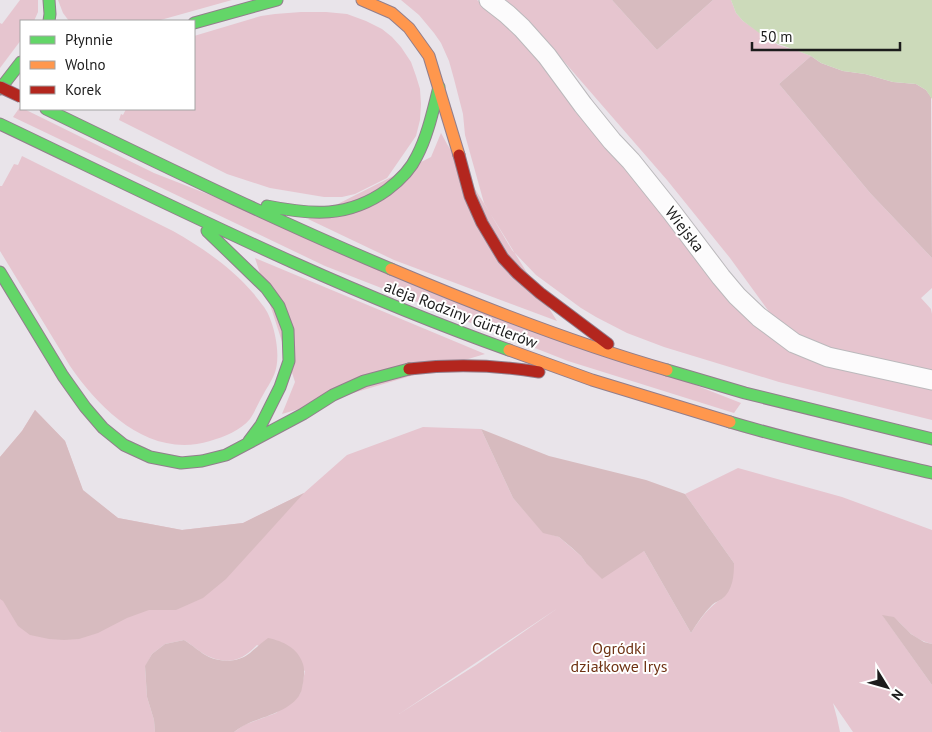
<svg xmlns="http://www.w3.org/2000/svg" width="932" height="732" viewBox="0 0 932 732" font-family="'PT Sans',sans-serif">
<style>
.grass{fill:#e6c5cf;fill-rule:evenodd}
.forest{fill:#d7bbbf}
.water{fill:#ccdaba}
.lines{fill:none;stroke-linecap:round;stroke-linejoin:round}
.street-casing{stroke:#bbb9bc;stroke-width:21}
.fast-casing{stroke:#927e8c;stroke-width:13}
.slow-casing{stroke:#927e8c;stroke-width:13}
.jam-casing{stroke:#927e8c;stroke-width:13}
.street{stroke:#fcfbfc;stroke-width:19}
.fast{stroke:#63d668;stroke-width:11}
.slow{stroke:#ff974d;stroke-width:11}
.jam{stroke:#b3261e;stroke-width:11}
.jam-bridge-casing{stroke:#927e8c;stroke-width:13;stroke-linecap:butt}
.jam-bridge{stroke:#b3261e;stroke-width:11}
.labels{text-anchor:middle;stroke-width:4;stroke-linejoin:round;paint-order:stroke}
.street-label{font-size:16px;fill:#1c1c1c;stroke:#fff}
.park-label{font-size:16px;fill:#6f3314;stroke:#fff}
</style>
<rect width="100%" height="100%" fill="#e9e4ea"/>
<path class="grass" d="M20,0H38V12L34,21H21V40L0,68V23L2,24Z
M58,0H232L157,21H69L63,13Z
M401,0H477L508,24L565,90V96L570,104L609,152L618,155L759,327L770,313L730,258L667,180L528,20L506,0H612L657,50L713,0H731L736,13L743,21L778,45L798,51L811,56L779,84L871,194L932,258V288L921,298L931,309L932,314V420L779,382L664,347L627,333L596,317L581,308L536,275L512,250L484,203L465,135L463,114L454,79L449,61L441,43L434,33L419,15Z
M301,12H326L347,14L366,21L382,29L392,37L401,47L411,62L416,76L420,89L421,104L420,120L416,136L387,178L355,194L342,197H324L270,188L227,174L119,120L121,114L123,115L126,109H194V36L261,16L275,14Z
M20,107L154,173L741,403L734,413L568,361L325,266L13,117Z
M441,133L447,144L557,321L394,260L308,219L431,157Z
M22,156L173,231C203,248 232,268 254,294C259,301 266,308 269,316C276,332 281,359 274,375C271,382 266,389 263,395C258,403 255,412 250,419C241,430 224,437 210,441C150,459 101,411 70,366L0,251V186H2L14,164L18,165Z
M255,258L485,354L282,414L295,382Z
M35,410L65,441L83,491L118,518L182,530L243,523L304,493L347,455L423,427L481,429L513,498L543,532L559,537L581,556L586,563L644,551L691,633C700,619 709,606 723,598L734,563L685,494L738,468L842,497L932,530V644C924,642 916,638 910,633C900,624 897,616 883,616L932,685V732H853L833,703L837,718L840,732H234L244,725L276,713L300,694L305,671L257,645C243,660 230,665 210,657C203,655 191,644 184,640L165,644L152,654L145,667L147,697L154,720L155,732H1L0,731V457L22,431ZM558,608L476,665L399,714Z"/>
<path class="forest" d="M612,0H713L657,50Z
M811,56L821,63L843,71L865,74L893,82L916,84L926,90L931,97L932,258L871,194L779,84Z
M35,410L65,441L83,490L118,518L182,530L243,523L304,493L226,579L203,598L176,610H149L127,618L98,633L79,639L64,640L49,639L30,635L18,626L3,601L0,599V457L22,431Z
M481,429L549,456L646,480L685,494L734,563C734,576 733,590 722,599C719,601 715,602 712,605C704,613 697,623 691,633L644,551L602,579L586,563L581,556L571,547L559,537L543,533L513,498Z
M882,615L894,617L911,634L924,642L932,644V685Z
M268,638C283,641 298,648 303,664C305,671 304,676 303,683C302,686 302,691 300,694C291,711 262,717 247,724C242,726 238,729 234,732H155L154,720L147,697L145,666L152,654L165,644L184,640C191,644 202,654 209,657C223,663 239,662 250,653C256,648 261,643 268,638Z"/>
<path class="water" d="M731,0H932V99L926,90L916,84L893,82L865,74L843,71L821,63L811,56L798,51L770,41L743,21L736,13Z"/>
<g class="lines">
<g class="street-casing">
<path id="street" d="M489,0L507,14L522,28L547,56L583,105L612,141L631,161L671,211L721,277L737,296L759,317L794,343L828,357L932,380"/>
</g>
<g class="fast-casing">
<path id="fast" d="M49,0L50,14L49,21
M194,23L277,0
M0,89L21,62
M46,109C160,164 274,220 391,269
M0,124C168,204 334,288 509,350
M267,206C312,215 348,218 387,190C399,181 411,169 417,156C428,135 433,110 439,87
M207,231L266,288L279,306L288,330L289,361L280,387L261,425L249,441
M0,272L63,376L85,407L103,428L124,445L150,457L181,463L202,461L226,455L303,414L333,395L364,381L409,369
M667,370L745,393L932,439
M730,422C797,442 864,457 932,473"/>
</g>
<g class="slow-casing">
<path id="slow" d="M362,0L392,13L409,28L429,56L459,155
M391,269C481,307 573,343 667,370
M509,350L592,380L730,422"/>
</g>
<g class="jam-casing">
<path id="jam" d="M459,155L470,196L482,223L503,258L517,273L540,293L608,344
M409,369C451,364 496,365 539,372"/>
</g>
<use href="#street" class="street"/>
<use href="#fast" class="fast"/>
<use href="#slow" class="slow"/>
<use href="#jam" class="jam"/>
<g class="jam-bridge-casing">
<path id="jam-bridge" d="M0,87L21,97"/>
</g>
<use href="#jam-bridge" class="jam-bridge"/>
</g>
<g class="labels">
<g class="street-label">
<text transform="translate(685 229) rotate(52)" y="6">Wiejska</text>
<text transform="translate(461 314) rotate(21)" y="6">aleja Rodziny Gürtlerów</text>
</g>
<g class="park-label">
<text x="619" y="654">Ogródki<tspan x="619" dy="18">działkowe Irys</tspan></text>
</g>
</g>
<rect x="20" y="20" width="175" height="90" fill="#ffffff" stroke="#a4a4a4"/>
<rect x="30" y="36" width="25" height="8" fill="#63d668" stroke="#a4a4a4"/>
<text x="65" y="45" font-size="15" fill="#1c1c1c">Płynnie</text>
<rect x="30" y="61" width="25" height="8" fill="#ff974d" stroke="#a4a4a4"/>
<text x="65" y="70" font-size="15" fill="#1c1c1c">Wolno</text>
<rect x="30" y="86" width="25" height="8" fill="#b3261e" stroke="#a4a4a4"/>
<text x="65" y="95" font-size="15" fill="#1c1c1c">Korek</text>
<g transform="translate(887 687) rotate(127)" stroke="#ffffff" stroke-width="4" paint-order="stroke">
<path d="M0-4L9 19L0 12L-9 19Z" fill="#1c1c1c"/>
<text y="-8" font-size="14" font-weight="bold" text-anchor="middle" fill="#1c1c1c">N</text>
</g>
<path d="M752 42v8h148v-8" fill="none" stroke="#1c1c1c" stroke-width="2.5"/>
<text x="760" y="42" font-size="15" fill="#1c1c1c" stroke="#ffffff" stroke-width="4" paint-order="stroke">50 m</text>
</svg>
